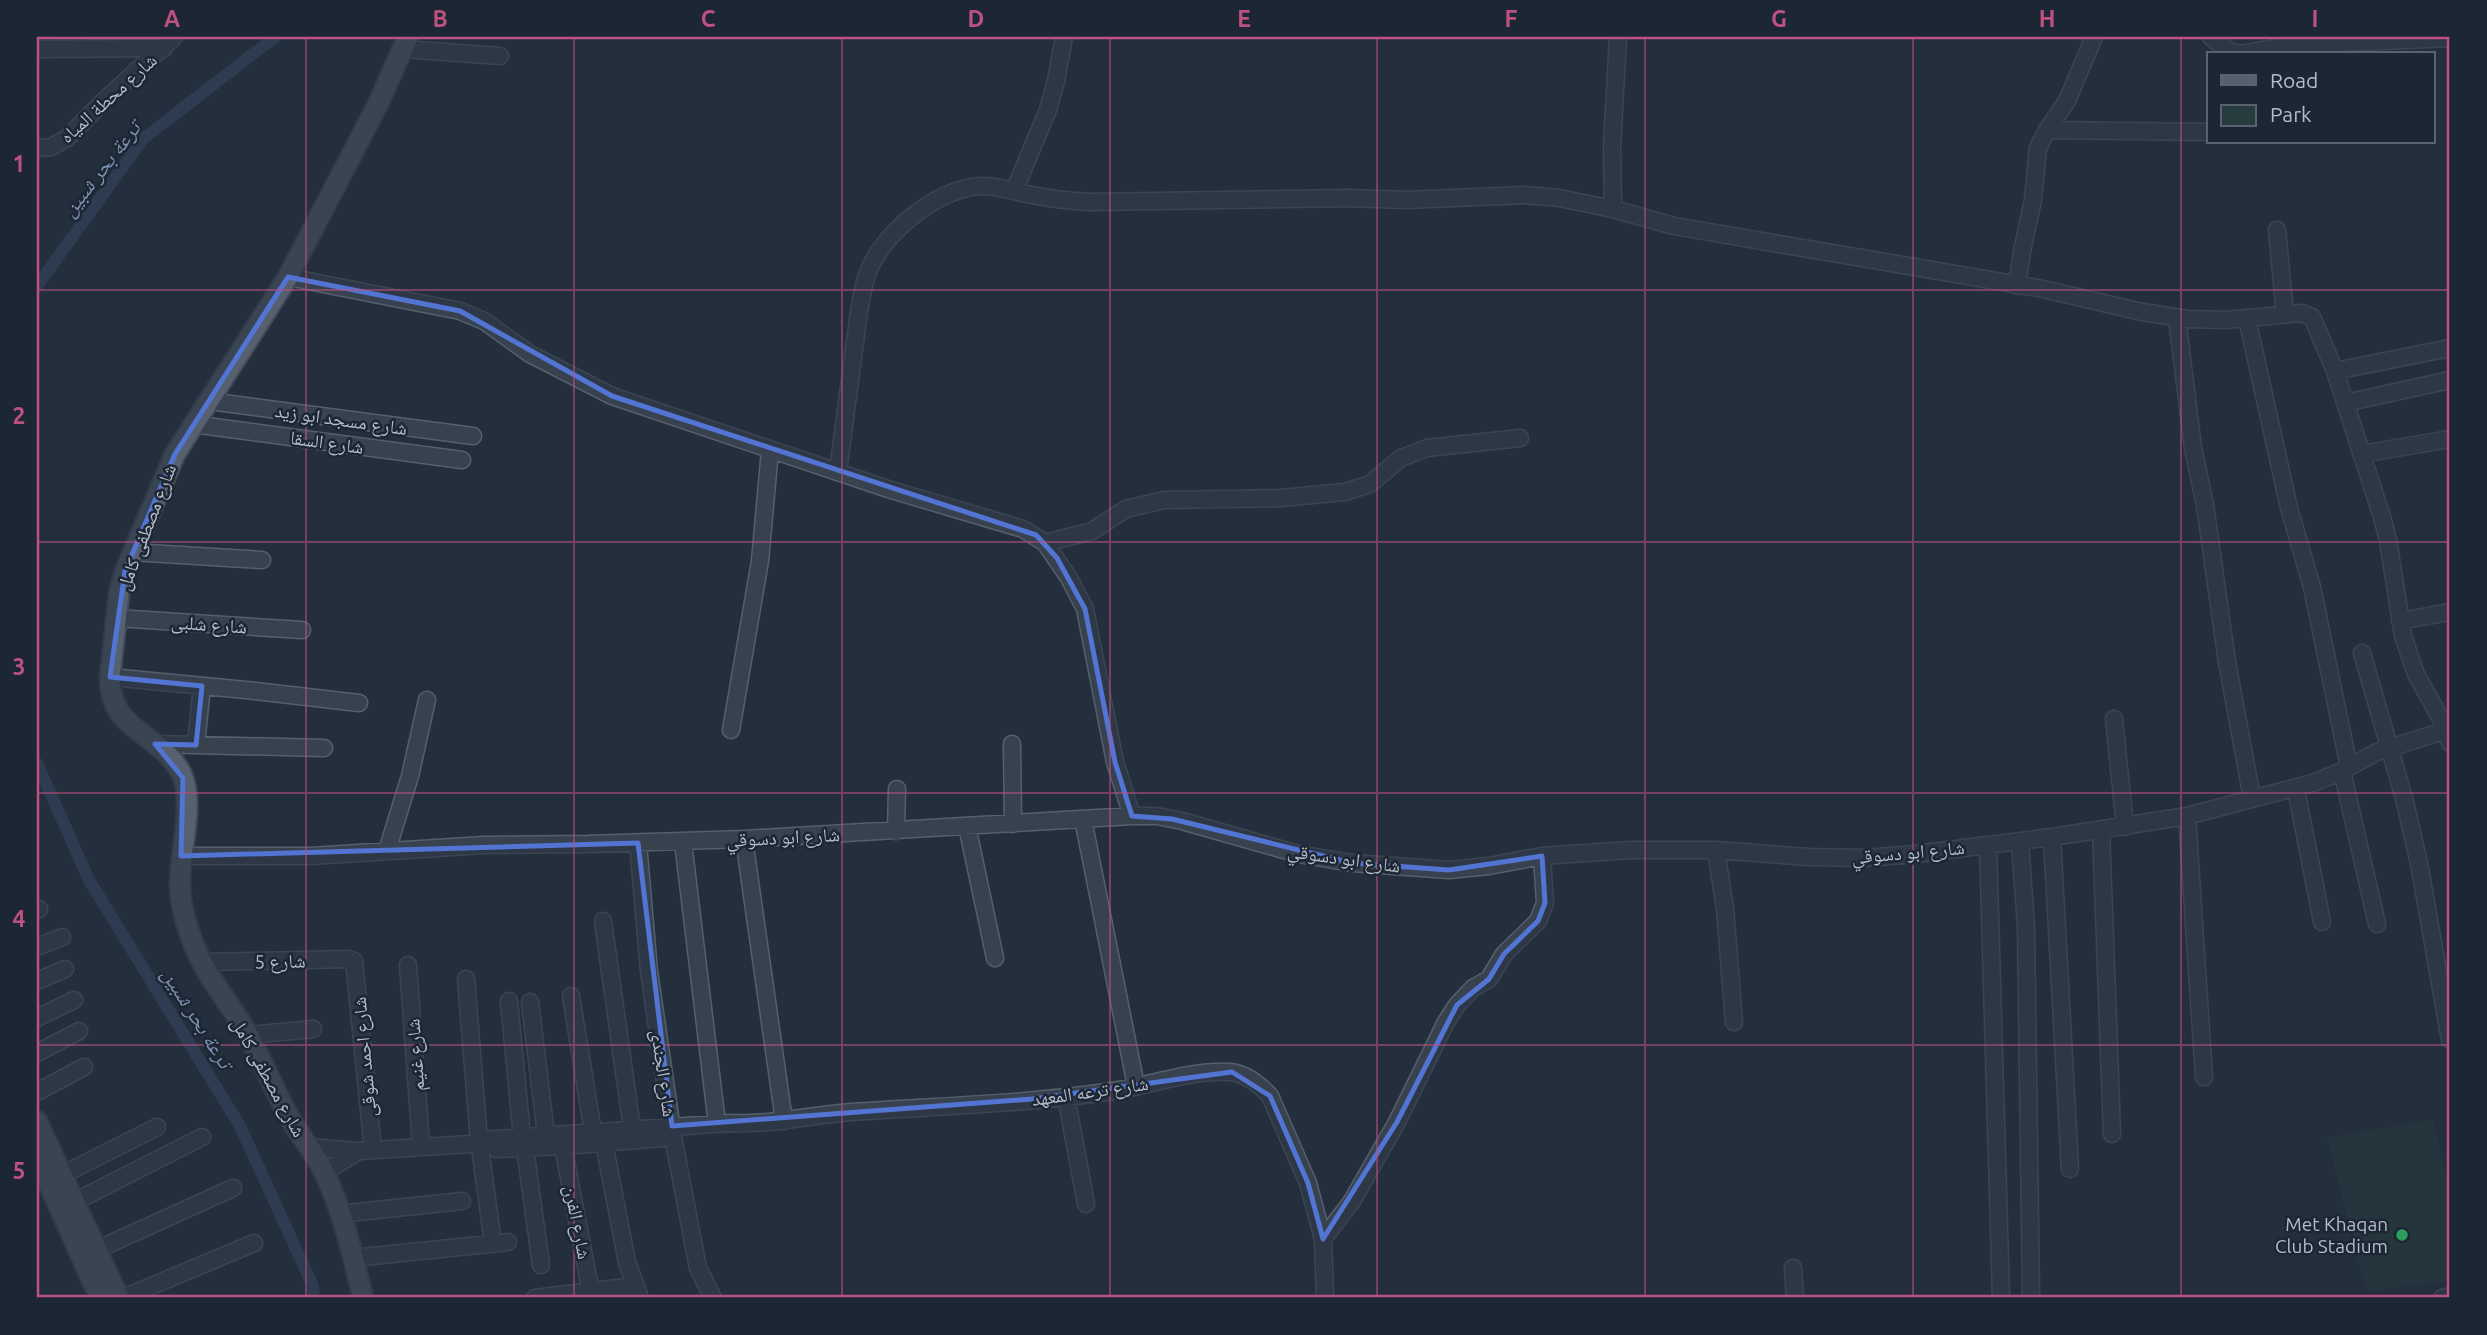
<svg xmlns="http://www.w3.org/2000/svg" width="2487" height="1335" viewBox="0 0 2487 1335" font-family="Ubuntu,'Noto Naskh Arabic',sans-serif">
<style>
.green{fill:#263c3f}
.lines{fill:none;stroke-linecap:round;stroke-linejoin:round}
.canal{stroke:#394c67;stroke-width:12}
.minor-casing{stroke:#565f6c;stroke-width:19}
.major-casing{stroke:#414a57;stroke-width:23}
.minor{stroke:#38414e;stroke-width:16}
.major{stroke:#56606e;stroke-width:19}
.marked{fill:none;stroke:#5274d3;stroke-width:5;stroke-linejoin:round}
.grid{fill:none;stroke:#bd5182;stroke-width:2;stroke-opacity:0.55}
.leisure-dot{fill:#2e9e5b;stroke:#1d2633;stroke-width:2.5}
.labels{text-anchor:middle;stroke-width:5;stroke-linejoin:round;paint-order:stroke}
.street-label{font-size:19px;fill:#b4bcc9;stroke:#1d2633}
.poi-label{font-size:19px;fill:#b4bcc9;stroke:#1d2633;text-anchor:end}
.water-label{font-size:21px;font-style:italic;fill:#7c92b1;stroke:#1d2633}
.neatline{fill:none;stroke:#bd5182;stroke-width:2.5}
.grid-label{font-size:23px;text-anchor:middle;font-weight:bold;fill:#bd5182}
</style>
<rect width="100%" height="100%" fill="#242f3e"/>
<path class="green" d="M2433,1120L2450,1191V1280L2367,1292L2327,1137Z"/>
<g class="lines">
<path class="canal" d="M37,286L143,139L275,37
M37,763L89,880L240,1126L312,1284L315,1298"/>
<g class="minor-casing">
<path id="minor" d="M1618,37L1612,147L1613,209L1674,226L2043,289L2142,312L2188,319L2226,320L2301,313L2312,317L2335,371L2382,517L2388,540L2403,636L2416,674L2447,730L2450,743
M2211,37L2229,51L2240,54L2293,45L2450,38
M37,49L164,48
M403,49L500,56
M2047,130L2209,132
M37,148L51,147L67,138L108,97L174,37
M1014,191L1048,110L1056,81L1064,37
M2277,230L2285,314
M288,277L460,311L484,321L530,354L612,396L888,489L1023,529L1045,543L1069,578L1085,609L1115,762L1132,816
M2017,286L2022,251L2033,200L2038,148L2047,130L2067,101L2094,37
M2177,318L2193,448L2205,505L2227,662L2252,798
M2247,318L2289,508L2312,587L2349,767
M2335,371L2450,348
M209,401L473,436
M2345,403L2450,380
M192,424L462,460
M2361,454L2450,439
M838,471C843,431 849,390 854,349C858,325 859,299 867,275C880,235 937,188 980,186C998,185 1014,192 1032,195C1051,199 1071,201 1090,202L1349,198L1406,200L1525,195L1559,198L1613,209
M1045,543L1092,531L1126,509L1164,500L1280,498L1345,492L1370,484L1401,458L1427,448L1520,438
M132,552L262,560
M116,618L302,630
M2400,621L2450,612
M2362,653L2404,798L2419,863L2450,1040
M110,677L246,690L359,703
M2114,719L2125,827
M731,730L760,561L770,450
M155,744L324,748
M1012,744L1013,824
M196,745L202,686
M2342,771L2377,924
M2296,789L2322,922
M2187,816L2204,1077
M1083,819L1136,1086
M967,826L995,958
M2101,830L2112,1134
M896,831L897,789
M2052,837L2070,1169
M744,839L784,1121
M2020,841L2026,927L2031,1298
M683,842L717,1124
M638,843L649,971L673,1137L698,1268L713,1298
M1988,845L2001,1298
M1716,850L1725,909L1734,1022
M387,851L410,776L427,700
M181,856H311L484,845L588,844L744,839L1132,816H1157L1182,821L1298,854L1352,863L1449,870L1489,866L1542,856L1630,850H1716L1809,857L1866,858L1916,854L2052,837L2187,816L2313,783L2342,771L2377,752L2450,729
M37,910L39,909
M603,921L632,1129
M37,947L62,937
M201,962L349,959L354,961L373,1150
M408,965L421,1146
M466,979L479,1140L493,1244
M37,981L65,969
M571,996L593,1132
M509,1001L522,1137
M530,1002L546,1135
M37,1018L74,1000
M248,1035L313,1029
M37,1053L79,1031
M37,1092L84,1067
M1066,1096L1086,1204
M604,1143L627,1262L640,1298
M563,1146L592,1298
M308,1147L359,1151L470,1144L479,1140L730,1123C771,1125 811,1115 852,1112C939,1106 1027,1104 1113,1091C1151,1085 1191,1070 1229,1072C1246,1073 1259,1084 1270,1096L1308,1183L1323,1239
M525,1148L541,1265
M496,1149L563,1146L662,1138
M324,1172L359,1151
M62,1175L157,1127
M74,1202L202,1137
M339,1214L462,1201
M96,1250L233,1188
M353,1258L508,1242
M1793,1268L1795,1298
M123,1298L254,1243
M535,1298L634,1286
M1325,1298L1323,1239L1352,1201L1397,1122L1446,1022L1457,1005L1473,988L1489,979L1504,954L1538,921L1545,903L1542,856
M2442,1298L2450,1296"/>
</g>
<g class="major-casing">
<path id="major" d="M37,1121L119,1298
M37,1158L100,1298
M363,1298C353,1256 343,1211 324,1172C314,1151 298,1134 287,1113C273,1087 262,1059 247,1033C228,1000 203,973 191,937C185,921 180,903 180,885C179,853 195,805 182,775C163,733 109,733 110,677L119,593L125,571L175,454L288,277L378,104L408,37"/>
</g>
<use href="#minor" class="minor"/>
<use href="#major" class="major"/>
</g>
<path d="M0 0H2487V1335H0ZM288,277L460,311L612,396L1036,535L1057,558L1085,609L1115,762L1132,816L1172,819L1352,863L1449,870L1542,856L1545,903L1538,921L1504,954L1489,979L1457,1005L1397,1122L1323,1239L1308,1183L1270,1096L1232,1072L1032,1099L672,1126L638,843L181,856L183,778L155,744L196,745L202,686L110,677L125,571L175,454Z" fill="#242f3e" fill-opacity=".55" fill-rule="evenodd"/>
<path class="marked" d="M288,277L460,311L612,396L1036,535L1057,558L1085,609L1115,762L1132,816L1172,819L1352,863L1449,870L1542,856L1545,903L1538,921L1504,954L1489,979L1457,1005L1397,1122L1323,1239L1308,1183L1270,1096L1232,1072L1032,1099L672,1126L638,843L181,856L183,778L155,744L196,745L202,686L110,677L125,571L175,454Z"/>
<path class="grid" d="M306,37V1298M574,37V1298M842,37V1298M1110,37V1298M1377,37V1298M1645,37V1298M1913,37V1298M2181,37V1298M37,290H2450M37,542H2450M37,793H2450M37,1045H2450"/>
<circle class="leisure-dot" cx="2402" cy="1235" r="7"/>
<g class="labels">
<g class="street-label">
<text transform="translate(108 98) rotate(-42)" y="7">شارع محطة المياه</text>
<text transform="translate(341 419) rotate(8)" y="7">شارع مسجد ابو زيد</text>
<text transform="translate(327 442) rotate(8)" y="7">شارع السقا</text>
<text transform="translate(146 527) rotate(-69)" y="7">شارع مصطفى كامل</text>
<text transform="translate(209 624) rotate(4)" y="7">شارع شلبى</text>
<text transform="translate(783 837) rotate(-3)" y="7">شارع ابو دسوقي</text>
<text transform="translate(1908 852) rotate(-5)" y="7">شارع ابو دسوقي</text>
<text transform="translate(1344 858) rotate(8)" y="7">شارع ابو دسوقي</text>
<text transform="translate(280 961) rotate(-1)" y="7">شارع 5</text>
<text transform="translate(415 1055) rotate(-94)" y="7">شارع غنيم</text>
<text transform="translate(364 1057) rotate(-95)" y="7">شارع احمد شوقى</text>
<text transform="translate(664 1073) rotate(82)" y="7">شارع الجندى</text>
<text transform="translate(269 1077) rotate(61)" y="7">شارع مصطفى كامل</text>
<text transform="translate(1090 1091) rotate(-8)" y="7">شارع ترعه المعهد</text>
<text transform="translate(578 1222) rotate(79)" y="7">شارع الفرن</text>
</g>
<g class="poi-label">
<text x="2388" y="1231">Met Khaqan<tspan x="2388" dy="22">Club Stadium</tspan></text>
</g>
<g class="water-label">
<text transform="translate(101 169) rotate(-52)" y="7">ترعة بحر شبين</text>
<text transform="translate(197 1018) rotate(58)" y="7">ترعة بحر شبين</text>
</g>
</g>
<rect width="2487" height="1335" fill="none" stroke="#1d2633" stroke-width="77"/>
<rect x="2207" y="52" width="228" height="91" fill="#1d2633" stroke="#59626f" stroke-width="2"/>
<rect x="2221" y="75" width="35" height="10" fill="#56606e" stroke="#59626f" stroke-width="2"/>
<text x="2270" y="88" font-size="21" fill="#b4bcc9">Road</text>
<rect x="2221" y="105" width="35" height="21" fill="#263c3f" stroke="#59626f" stroke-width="2"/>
<text x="2270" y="122" font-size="21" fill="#b4bcc9">Park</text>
<rect x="38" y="38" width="2410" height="1258" class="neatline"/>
<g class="grid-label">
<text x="172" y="27">A</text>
<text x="440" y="27">B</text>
<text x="708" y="27">C</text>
<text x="976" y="27">D</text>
<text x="1244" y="27">E</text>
<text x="1511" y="27">F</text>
<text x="1779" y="27">G</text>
<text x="2047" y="27">H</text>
<text x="2315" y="27">I</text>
<text x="19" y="172">1</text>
<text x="19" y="424">2</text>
<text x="19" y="675">3</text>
<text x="19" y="927">4</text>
<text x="19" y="1179">5</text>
</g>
</svg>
